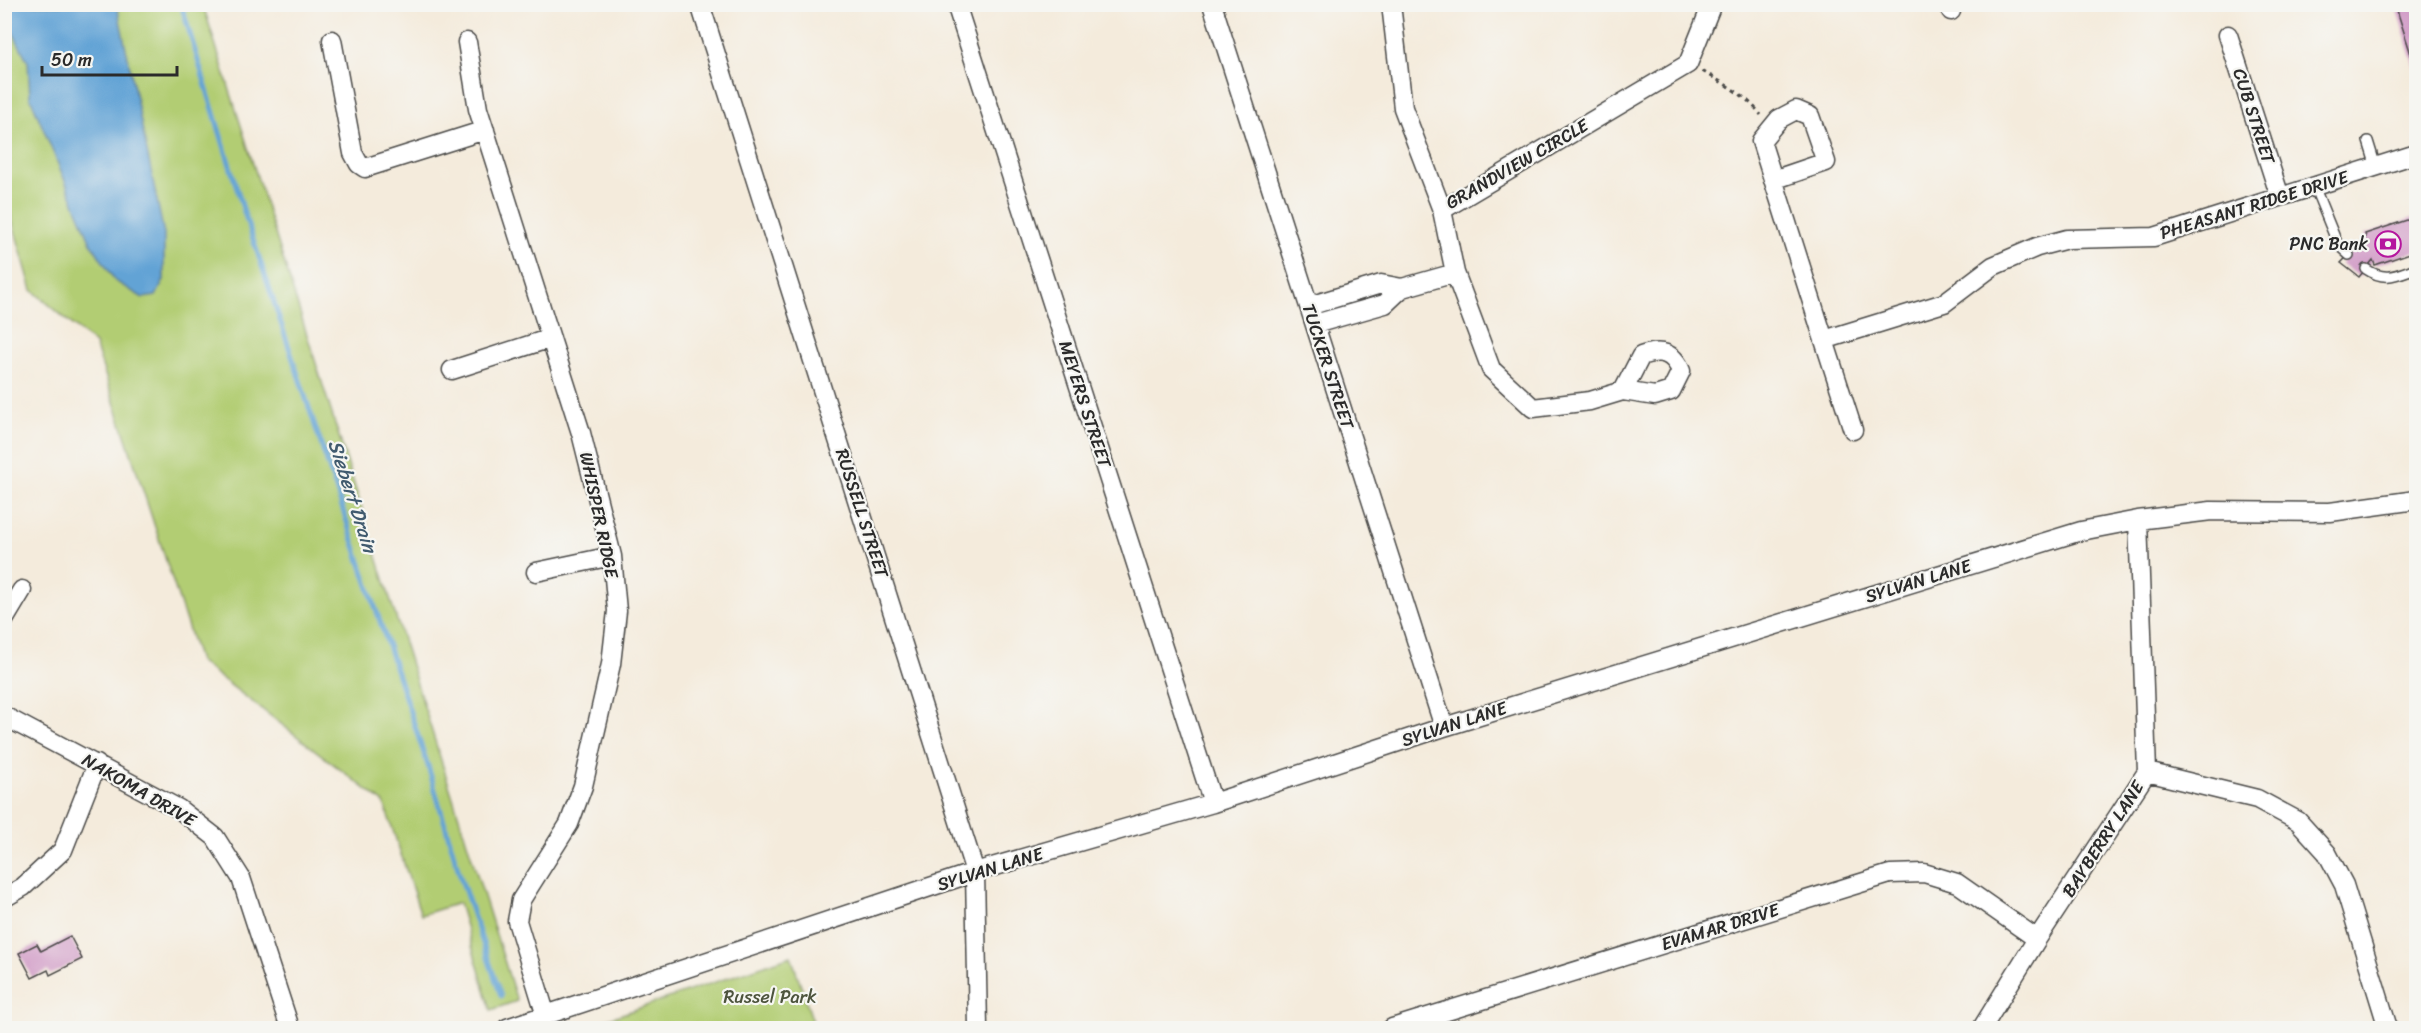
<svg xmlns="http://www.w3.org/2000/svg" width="2421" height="1033" viewBox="0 0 2421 1033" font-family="Sriracha,sans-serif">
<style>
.green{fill:#b2cd73;stroke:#6e7c4f;stroke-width:1.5}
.water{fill:#62a3d5;stroke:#466780;stroke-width:1.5}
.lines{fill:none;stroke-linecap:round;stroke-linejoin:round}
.stream{stroke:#62a3d5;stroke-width:5}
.building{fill:#cf96c4}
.service-casing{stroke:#494846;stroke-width:12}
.minor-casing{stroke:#494846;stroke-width:21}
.path{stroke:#494846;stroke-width:3;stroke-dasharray:4.5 4.5;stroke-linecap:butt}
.service{stroke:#fff;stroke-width:9}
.minor{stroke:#fff;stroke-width:18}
.labels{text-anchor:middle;stroke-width:4.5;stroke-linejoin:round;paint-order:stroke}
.street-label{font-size:18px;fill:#2b2b2b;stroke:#f6f6f2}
.poi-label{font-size:18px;fill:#2b2b2b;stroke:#f6f6f2;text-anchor:end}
.park-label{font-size:18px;fill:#4d543d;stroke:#f6f6f2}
.water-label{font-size:20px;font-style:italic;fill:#415b6f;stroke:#f6f6f2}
</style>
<rect width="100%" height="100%" fill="#f6f6f2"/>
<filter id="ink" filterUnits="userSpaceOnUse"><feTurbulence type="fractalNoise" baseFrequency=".0167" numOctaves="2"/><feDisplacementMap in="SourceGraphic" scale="12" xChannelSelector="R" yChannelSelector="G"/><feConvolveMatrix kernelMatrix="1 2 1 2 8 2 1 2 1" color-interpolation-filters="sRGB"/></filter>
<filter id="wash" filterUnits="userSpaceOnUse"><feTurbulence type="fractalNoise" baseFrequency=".008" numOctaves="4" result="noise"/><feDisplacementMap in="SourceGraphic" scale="24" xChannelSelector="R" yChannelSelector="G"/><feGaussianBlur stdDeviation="1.35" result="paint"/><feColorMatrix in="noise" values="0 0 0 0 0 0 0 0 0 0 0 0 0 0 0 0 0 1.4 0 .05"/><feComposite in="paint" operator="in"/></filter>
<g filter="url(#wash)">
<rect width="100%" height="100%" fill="#f4ebdc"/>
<path class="green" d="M5,5H203L517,1001L491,1010L459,903L421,915L384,803L199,661L95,344L32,290L5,196Z
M791,956L815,1028H581Z"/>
<path class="water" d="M4,5H117L164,234V280L156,296L143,298L115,281L91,243L30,97L28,62L5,17Z"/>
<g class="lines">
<path class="stream" d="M181,4L244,212L428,766L461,879L501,996"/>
</g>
<g id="blocks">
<path class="building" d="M2395,4H2416V70Z
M2416,217V251L2375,265L2373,260L2359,277L2341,263L2366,237L2365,234Z
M70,936L82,959L50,975L48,970L32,978L19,953L37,944L41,951Z"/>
</g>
</g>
<g filter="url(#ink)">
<use href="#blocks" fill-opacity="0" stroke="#494846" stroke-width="1.5"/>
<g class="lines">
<g class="service-casing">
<path id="service" d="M2368,141L2376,167
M2314,186L2338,245L2349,255
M2366,269C2385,282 2396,275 2416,268"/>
</g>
<g class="minor-casing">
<path id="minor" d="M700,4L975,872L978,1028
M956,4L1213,803
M1212,4L1444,727
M1391,4L1403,108L1442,210L1455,273L1491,369L1533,408L1590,401L1623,391L1655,396L1671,391L1681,371C1673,352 1661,349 1641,356L1623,391
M1950,4L1951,11
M2228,35L2280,197
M332,40L353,153L359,164L365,168L485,130
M467,42L478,109L581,433L612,556L617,611L611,664L583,786L569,824L521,900L517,921L546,1016
M1773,180L1826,162L1810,116L1796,110L1779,119L1761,141L1824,340L1944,303L1993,266L2037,247L2067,239L2154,237L2416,154
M1442,210L1688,64L1712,4
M1309,306L1381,284L1402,288L1455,273
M1315,324L1385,304L1402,288
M1824,340L1853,430
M452,370L551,338
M536,572L612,556
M4,620L22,590
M4,716L179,809L215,837L241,878L290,1028
M2147,772L2257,799L2298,821L2327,853L2344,885L2388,1028
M4,898L23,887L63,850L97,764
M507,1028L975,872L1213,803L1444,727L2081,531L2138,520L2211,511L2330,512L2416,500
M1392,1028L1890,874L1924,873L1957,883L2037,939
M1982,1028L2037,939L2147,772L2138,520"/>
</g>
<path class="path" d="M1702,71C1723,83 1746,95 1761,115"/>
<use href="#service" class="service"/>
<use href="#minor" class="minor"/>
</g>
</g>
<defs>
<g id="bank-ring" transform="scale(1.35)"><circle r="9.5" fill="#f6f6f2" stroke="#b5179e" stroke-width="1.5"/><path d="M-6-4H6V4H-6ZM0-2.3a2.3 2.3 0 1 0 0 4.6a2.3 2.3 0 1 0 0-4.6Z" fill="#b5179e"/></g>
</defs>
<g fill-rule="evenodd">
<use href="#bank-ring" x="2388" y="244"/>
</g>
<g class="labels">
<g class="street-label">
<text transform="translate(2254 116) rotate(72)" y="6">CUB STREET</text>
<text transform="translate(1517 164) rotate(-30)" y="6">GRANDVIEW CIRCLE</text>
<text transform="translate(2254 205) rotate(-17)" y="6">PHEASANT RIDGE DRIVE</text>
<text transform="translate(1328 366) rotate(72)" y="6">TUCKER STREET</text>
<text transform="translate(1085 404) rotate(72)" y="6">MEYERS STREET</text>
<text transform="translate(862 513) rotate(72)" y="6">RUSSELL STREET</text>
<text transform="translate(599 515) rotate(78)" y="6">WHISPER RIDGE</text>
<text transform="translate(1918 581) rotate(-17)" y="6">SYLVAN LANE</text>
<text transform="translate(1454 724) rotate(-18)" y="6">SYLVAN LANE</text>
<text transform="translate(139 790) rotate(30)" y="6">NAKOMA DRIVE</text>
<text transform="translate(2103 839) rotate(-57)" y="6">BAYBERRY LANE</text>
<text transform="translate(990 869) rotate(-17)" y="6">SYLVAN LANE</text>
<text transform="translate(1720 927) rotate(-17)" y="6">EVAMAR DRIVE</text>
</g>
<g class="poi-label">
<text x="2368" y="250">PNC Bank</text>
</g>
<g class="park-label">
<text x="770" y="1003">Russel Park</text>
</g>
<g class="water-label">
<text transform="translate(353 496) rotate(72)" y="7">Siebert Drain</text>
</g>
</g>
<rect width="2421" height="1033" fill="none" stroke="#f6f6f2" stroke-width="24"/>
<path d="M42 66v9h135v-9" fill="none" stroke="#2b2b2b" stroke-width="3"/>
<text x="51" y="66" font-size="18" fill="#2b2b2b" stroke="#f6f6f2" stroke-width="4.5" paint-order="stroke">50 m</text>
</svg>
